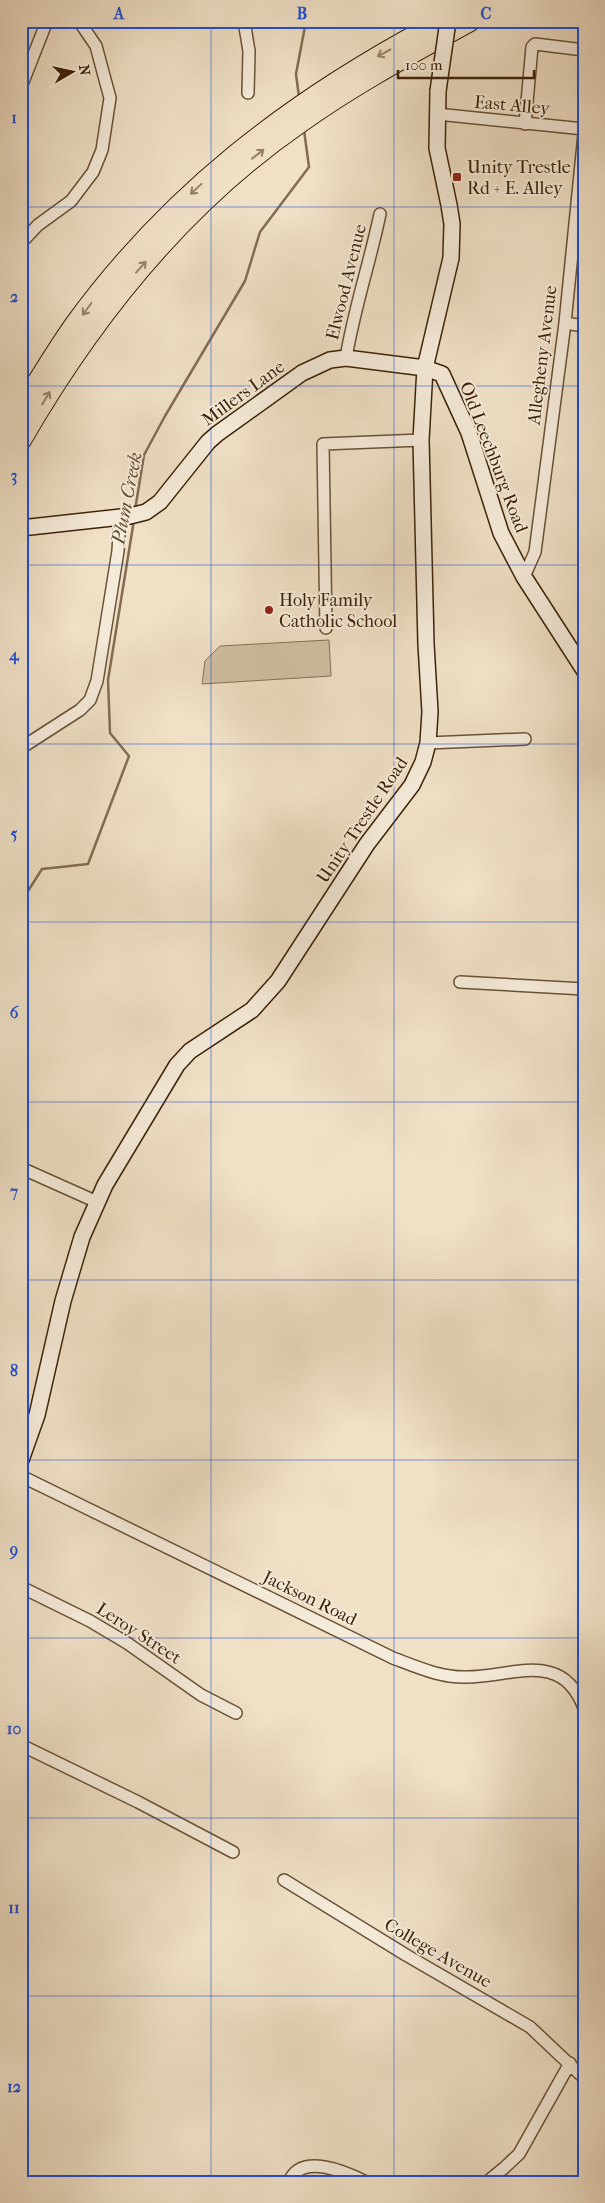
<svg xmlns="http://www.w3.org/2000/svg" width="605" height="2203" viewBox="0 0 605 2203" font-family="'IM FELL French Canon',serif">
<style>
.green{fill:#d1c0a5;stroke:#867156}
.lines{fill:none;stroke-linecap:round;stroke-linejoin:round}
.stream{stroke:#836d52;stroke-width:2.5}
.street-casing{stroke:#695236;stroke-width:14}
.secondary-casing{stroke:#3c2206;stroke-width:18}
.highway-casing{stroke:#3c2206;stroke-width:22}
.street{stroke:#f5ebda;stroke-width:11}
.secondary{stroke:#f5ebda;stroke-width:15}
.highway{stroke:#efe0c6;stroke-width:20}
.secondary-bridge-casing{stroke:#3c2206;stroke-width:18;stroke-linecap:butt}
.secondary-bridge{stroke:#f5ebda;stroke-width:15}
.oneway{stroke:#968166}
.grid{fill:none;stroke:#1d4ed8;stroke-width:1;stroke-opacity:0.55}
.poi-dot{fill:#8f2418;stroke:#f5ebda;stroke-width:2}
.labels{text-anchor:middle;stroke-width:4;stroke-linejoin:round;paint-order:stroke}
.street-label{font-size:18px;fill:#3c2206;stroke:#f5ebda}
.poi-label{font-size:18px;fill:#3c2206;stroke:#f5ebda;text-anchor:start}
.water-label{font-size:19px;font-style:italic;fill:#654e32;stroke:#f5ebda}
.neatline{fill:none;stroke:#1d4ed8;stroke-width:2}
.grid-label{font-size:16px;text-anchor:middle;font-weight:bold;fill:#1d4ed8}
</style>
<rect width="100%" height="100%" fill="#efe0c6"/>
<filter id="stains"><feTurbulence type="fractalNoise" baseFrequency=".004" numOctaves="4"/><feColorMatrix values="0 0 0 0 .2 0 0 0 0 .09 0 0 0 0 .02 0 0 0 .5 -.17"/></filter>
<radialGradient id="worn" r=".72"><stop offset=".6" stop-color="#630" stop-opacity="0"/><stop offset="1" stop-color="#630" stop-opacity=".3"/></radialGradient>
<path class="green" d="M329,640L331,676L202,684L205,661L220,646Z"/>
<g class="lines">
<path class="stream" d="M299,97L296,74L306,21
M135,510L144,455L165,416L245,281L260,232L309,167L304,130
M21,902L42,869L88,864L129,756L110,733L108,680L134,520"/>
<g class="street-casing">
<path id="street" d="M244,21L249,51L248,93
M21,87L47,21
M437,114L584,129
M525,124L532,47L535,44L584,50
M21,243L38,225L71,201L93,172L102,150L110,98L96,46L79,21
M565,323L584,326
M346,358C354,309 370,262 380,214
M524,577L535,552L565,323L584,134
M326,628L323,444L421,440
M428,743L525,739
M21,748L80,710L90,700L97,681L118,551L120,517
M460,982L584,989
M21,1168L97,1202
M21,1476L393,1658C417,1667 441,1678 467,1677C512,1677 562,1649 584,1708
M21,1587L90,1621L127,1643L201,1695L236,1713
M21,1745L138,1802L233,1852
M284,1880L406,1955L530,2027L584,2078
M289,2182C301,2152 346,2172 366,2182
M487,2182L504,2168L519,2154L570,2063"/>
</g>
<g class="secondary-casing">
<path id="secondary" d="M21,528L130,516L146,512L160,502L208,442L217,434L302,373L330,360L346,358L425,368L442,374L469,433L501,533L524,577L584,670
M21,1460L37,1415L63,1301L82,1237L105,1185L177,1065L190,1051L252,1010L278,981L367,844L412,785L423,762L428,743L430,712L426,644L421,440L425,368L451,258L452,224L449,205L437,148L438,91"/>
</g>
<g class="highway-casing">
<path id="highway" d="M21,409C39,380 56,351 76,323C170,194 289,103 429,28
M21,440C92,317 181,205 298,124C352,85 412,53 470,21"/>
</g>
<use href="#street" class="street"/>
<use href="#secondary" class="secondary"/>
<use href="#highway" class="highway"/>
<g class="secondary-bridge-casing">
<path id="secondary-bridge" d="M438,91L448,21"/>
</g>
<use href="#secondary-bridge" class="secondary-bridge"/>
</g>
<defs><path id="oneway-shaft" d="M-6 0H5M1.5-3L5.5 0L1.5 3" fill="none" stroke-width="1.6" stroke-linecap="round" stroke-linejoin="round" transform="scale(1.25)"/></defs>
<g class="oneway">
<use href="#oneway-shaft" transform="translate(384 53) rotate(151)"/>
<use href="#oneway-shaft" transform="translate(258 154) rotate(-38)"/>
<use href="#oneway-shaft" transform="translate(196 189) rotate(137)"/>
<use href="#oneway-shaft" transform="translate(141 267) rotate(-48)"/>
<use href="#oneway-shaft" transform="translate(87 309) rotate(127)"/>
<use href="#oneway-shaft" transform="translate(46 398) rotate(-59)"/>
</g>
<path class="grid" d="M211,21V2182M394,21V2182M21,207H584M21,386H584M21,565H584M21,744H584M21,922H584M21,1102H584M21,1280H584M21,1460H584M21,1638H584M21,1818H584M21,1996H584"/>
<g class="poi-dot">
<rect x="452" y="172" width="10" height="10" rx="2.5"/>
<circle cx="269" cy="610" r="5"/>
</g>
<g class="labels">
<g class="street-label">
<text transform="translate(512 105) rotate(5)" y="6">East Alley</text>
<text transform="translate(346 282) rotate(-76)" y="6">Elwood Avenue</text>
<text transform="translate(542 355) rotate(-83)" y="6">Allegheny Avenue</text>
<text transform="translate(243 393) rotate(-36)" y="6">Millers Lane</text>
<text transform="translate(494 457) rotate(69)" y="6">Old Leechburg Road</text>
<text transform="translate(362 820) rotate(-56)" y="6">Unity Trestle Road</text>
<text transform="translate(310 1598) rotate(26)" y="6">Jackson Road</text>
<text transform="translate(139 1633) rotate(33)" y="6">Leroy Street</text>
<text transform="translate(438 1953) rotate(30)" y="6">College Avenue</text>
</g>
<g class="poi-label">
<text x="467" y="173">Unity Trestle<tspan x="467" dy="21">Rd + E. Alley</tspan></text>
<text x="279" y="606">Holy Family<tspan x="279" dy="21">Catholic School</tspan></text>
</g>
<g class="water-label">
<text transform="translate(126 498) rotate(-79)" y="7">Plum Creek</text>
</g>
</g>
<rect width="605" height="2203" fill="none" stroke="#efe0c6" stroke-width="55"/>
<g transform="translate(72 72) rotate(81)" stroke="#f5ebda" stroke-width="4" paint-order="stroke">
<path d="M0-4L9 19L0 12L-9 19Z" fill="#3c2206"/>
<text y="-8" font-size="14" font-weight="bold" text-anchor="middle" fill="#3c2206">N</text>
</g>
<path d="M398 70v8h136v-8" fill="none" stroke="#3c2206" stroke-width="2.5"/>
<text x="405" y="70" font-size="15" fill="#3c2206" stroke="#f5ebda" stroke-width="4" paint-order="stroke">100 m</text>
<rect x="28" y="28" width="550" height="2148" class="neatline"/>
<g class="grid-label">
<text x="119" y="19">A</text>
<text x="302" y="19">B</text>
<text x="486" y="19">C</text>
<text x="14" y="123">1</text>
<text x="14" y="302">2</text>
<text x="14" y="481">3</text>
<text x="14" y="660">4</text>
<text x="14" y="839">5</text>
<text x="14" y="1018">6</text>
<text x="14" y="1197">7</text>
<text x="14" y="1376">8</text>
<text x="14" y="1555">9</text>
<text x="14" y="1734">10</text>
<text x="14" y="1913">11</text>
<text x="14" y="2092">12</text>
</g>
<rect width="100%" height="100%" filter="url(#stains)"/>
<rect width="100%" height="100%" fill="url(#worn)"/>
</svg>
